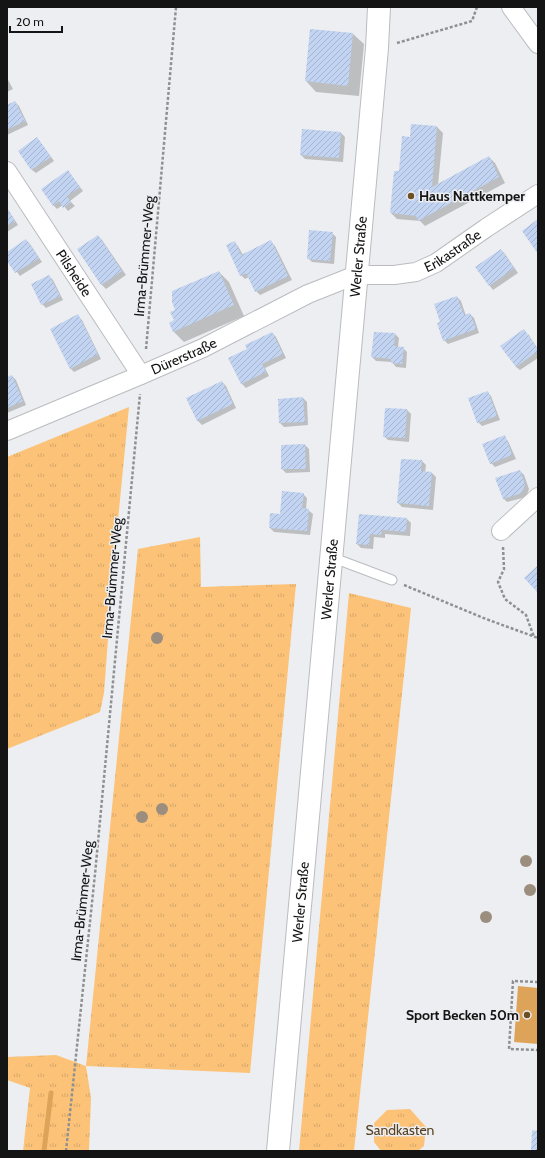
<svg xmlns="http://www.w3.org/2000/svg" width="545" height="1158" viewBox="0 0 545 1158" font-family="Cabin,sans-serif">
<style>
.grass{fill:url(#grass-tufts)}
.water{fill:#dda459}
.shadow{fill:#0003}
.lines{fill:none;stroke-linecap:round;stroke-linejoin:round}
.stream{stroke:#dda459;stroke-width:5}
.building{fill:url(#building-hatch)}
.lane-casing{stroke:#babcbf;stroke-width:11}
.street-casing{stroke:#babcbf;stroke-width:20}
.primary-casing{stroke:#babcbf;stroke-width:24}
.path{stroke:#8f9092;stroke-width:2.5;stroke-dasharray:3 2;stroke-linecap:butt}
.lane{stroke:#fff;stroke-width:9}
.street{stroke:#fff;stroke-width:18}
.primary{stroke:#fff;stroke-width:22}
.tree{fill:#9b8e7e}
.poi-dot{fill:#6e4f24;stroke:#eceef1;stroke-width:1.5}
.labels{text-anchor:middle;stroke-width:3;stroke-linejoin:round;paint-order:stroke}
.poi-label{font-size:14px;font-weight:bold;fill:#141415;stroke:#eceef1;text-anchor:start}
.street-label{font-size:14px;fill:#141415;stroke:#eceef1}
.park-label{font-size:14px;fill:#584020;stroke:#eceef1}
</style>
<defs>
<pattern id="grass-tufts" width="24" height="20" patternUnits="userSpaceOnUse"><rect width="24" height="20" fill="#fcc378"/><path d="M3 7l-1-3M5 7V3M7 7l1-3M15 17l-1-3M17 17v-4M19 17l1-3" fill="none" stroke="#d7a767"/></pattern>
<pattern id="building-hatch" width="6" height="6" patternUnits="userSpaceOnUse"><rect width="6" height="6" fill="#c2d4f1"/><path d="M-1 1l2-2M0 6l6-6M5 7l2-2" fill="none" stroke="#a6b5ce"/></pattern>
</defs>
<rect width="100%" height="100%" fill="#eceef1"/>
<path class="grass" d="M129,407L113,572L104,693L100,712L7,749V457Z
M200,537L201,587L296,584L250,1073L86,1066L91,1098L89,1151H23L30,1088L7,1080V1057L56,1055L86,1066L138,549Z
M349,593L411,608L354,1151H299Z
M410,1109L426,1127L424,1146L418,1151H381L374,1142V1123L387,1110Z"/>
<path class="water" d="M518,986L538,988V1044L514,1042Z"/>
<path class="shadow" d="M311,30L353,34L364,44L359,96L316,92L306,81Z
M7,78L13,89L7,92Z
M15,102L19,106L28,125L7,135V106Z
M412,125L437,127L443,133L438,185L489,157L495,163L505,183L425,226L420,221L397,219L391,213L400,172L411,138Z
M303,130L341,133L345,137L343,162L305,159L301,155Z
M37,139L41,143L54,161L36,173L32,170L19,151Z
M68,171L83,191L70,201L75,206L68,211L63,205L57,209L53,205Z
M7,208L18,225L7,232Z
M332,233L336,237L334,264L312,262L308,258Z
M98,236L102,240L126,275L106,289L102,285L78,250Z
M26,240L30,244L42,262L20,276L7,259V253Z
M234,242L238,246L243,255L271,242L275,246L292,280L260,295L256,291L249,277L245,279L241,275Z
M501,250L505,254L518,273L493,290L490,286L477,267Z
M219,272L229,282L244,316L184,342L174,332L176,310Z
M49,276L53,280L63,300L46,308L42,304Z
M457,297L461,301L466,316L470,314L474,318L479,333L448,344L444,340L442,322Z
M78,316L82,320L101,359L74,372L70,368Z
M272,333L276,337L286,358L265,368L269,376L246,388L242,384L230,358L249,349Z
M395,334L399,338L398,347L403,348L407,352L406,368L396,367L392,362L376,361L372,357Z
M528,334L538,349V358L520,370L516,367Z
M12,376L16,380L26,405L7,413V378Z
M222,382L226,386L236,408L202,425L198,421L187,398Z
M487,392L491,396L500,420L482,426L478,422Z
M303,398L307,402L308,425L284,427L280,423Z
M407,410L411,414L409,442L388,440L384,436Z
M504,437L508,441L516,459L495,467L491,463Z
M305,445L309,449L310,472L286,473L282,469Z
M422,461L426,465L425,473H432L436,477L433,510L402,507L398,503Z
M520,471L524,475L529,489L526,497L507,502L503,498Z
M303,494L307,498L306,509L308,510L313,514L310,535L274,532L270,528Z
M360,515L407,519L411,523L410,536L385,534V538L374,537L373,549L361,548L357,544Z"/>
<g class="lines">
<path class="stream" d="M44,1151L51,1093"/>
</g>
<path class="building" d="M310,29L353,33L348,86L305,81Z
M15,101L25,121L7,130V105Z
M411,124L437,126L432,187L489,156L499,177L418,221L416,216L390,213L394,171H399L402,136L410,137Z
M302,129L341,132L339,158L300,155Z
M37,137L51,157L31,170L18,151Z
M68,170L80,187L67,196L71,202L63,208L59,201L53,206L41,189Z
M7,208L15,221L7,226Z
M538,219V254L522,231Z
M309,230L333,232L330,261L307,259Z
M98,235L122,271L101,285L77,249Z
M26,239L39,258L15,273L7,261V252Z
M271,240L288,276L255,292L246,273L240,276L226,245L235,241L241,255Z
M501,249L514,268L489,286L475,267Z
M219,271L234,305L173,332L169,323L174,320L170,312L175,310L172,302V291Z
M49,275L60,296L41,305L31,284Z
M457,296L464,315L470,313L476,329L443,341L437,323L440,322L434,304Z
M78,314L98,354L70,369L50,329Z
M524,329L538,349V351L516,367L500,346Z
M272,332L283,354L262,364L266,372L241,384L228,358L247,349L245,345Z
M374,332L395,333L394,346L404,347L402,364L391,363V359L371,357Z
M12,375L23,401L7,408V377Z
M222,381L233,404L197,421L186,398Z
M488,391L497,416L477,423L468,398Z
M303,397L305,422L279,423L278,399Z
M385,408L407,409L405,438L383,437Z
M505,435L512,455L490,464L482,444Z
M305,444L306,469H281V445Z
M401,459L422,460L421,471L432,472L429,506L397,503Z
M520,470L525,484L522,493L503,499L495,478Z
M282,491L304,493L302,508L309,509L307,531L269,528L270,513L280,514Z
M359,514L407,518L406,532L382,530L381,535L370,534L369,545L356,544Z
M538,565V593L524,578Z
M532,1130L538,1131V1151H531Z"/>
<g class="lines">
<g class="lane-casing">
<path id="lane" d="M331,557L392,580"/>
</g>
<g class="street-casing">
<g id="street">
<path d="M511,7L538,44"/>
<path id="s1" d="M7,171L141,375"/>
<path id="s2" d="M7,431L141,375L203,348L308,294L356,275H394L416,272L436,263L486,228L538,194"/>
<path d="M501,531L538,497"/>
</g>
</g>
<g class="primary-casing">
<g id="primary">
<path id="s3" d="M278,1151L377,48L379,7"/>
</g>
</g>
<path class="path" d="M397,43L472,21L477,7
M146,349L176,7
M503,547L504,569L498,582L505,599L526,615L534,637
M404,585L486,619L538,638
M538,982L513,981L509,1049L538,1050
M66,1151L95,874L140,394"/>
<use href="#lane" class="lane"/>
<use href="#street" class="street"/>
<use href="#primary" class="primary"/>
</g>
<g class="tree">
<circle cx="157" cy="638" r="6"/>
<circle cx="162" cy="809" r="6"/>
<circle cx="142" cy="817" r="6"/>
<circle cx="526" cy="861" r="6"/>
<circle cx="530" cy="890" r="6"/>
<circle cx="486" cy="917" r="6"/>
</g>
<g class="poi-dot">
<circle cx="411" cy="196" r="4"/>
<circle cx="527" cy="1015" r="4"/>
</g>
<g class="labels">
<g class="poi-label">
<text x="419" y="201">Haus Nattkemper</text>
<text x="519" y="1020" text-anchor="end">Sport Becken 50m</text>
</g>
<g class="street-label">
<text dy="5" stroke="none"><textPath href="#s2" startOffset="485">Erikastraße</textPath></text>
<text transform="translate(144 256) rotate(-85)" y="5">Irma-Brümmer-Weg</text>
<text dy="5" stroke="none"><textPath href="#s3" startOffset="898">Werler Straße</textPath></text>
<text dy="5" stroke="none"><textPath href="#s1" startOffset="122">Pilsheide</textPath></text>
<text dy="5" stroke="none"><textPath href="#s2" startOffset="192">Dürerstraße</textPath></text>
<text transform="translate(112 578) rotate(-85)" y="5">Irma-Brümmer-Weg</text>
<text dy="5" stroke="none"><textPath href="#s3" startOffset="574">Werler Straße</textPath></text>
<text transform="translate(82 901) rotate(-84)" y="5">Irma-Brümmer-Weg</text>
<text dy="5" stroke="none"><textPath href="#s3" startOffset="250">Werler Straße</textPath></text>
</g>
<g class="park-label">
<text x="400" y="1135">Sandkasten</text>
</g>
</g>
<rect width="545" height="1158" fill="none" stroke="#141415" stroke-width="16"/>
<path d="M10 26v6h52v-6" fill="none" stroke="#141415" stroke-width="2"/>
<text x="16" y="26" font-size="12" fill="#141415" stroke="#eceef1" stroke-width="3" paint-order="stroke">20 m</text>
</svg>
